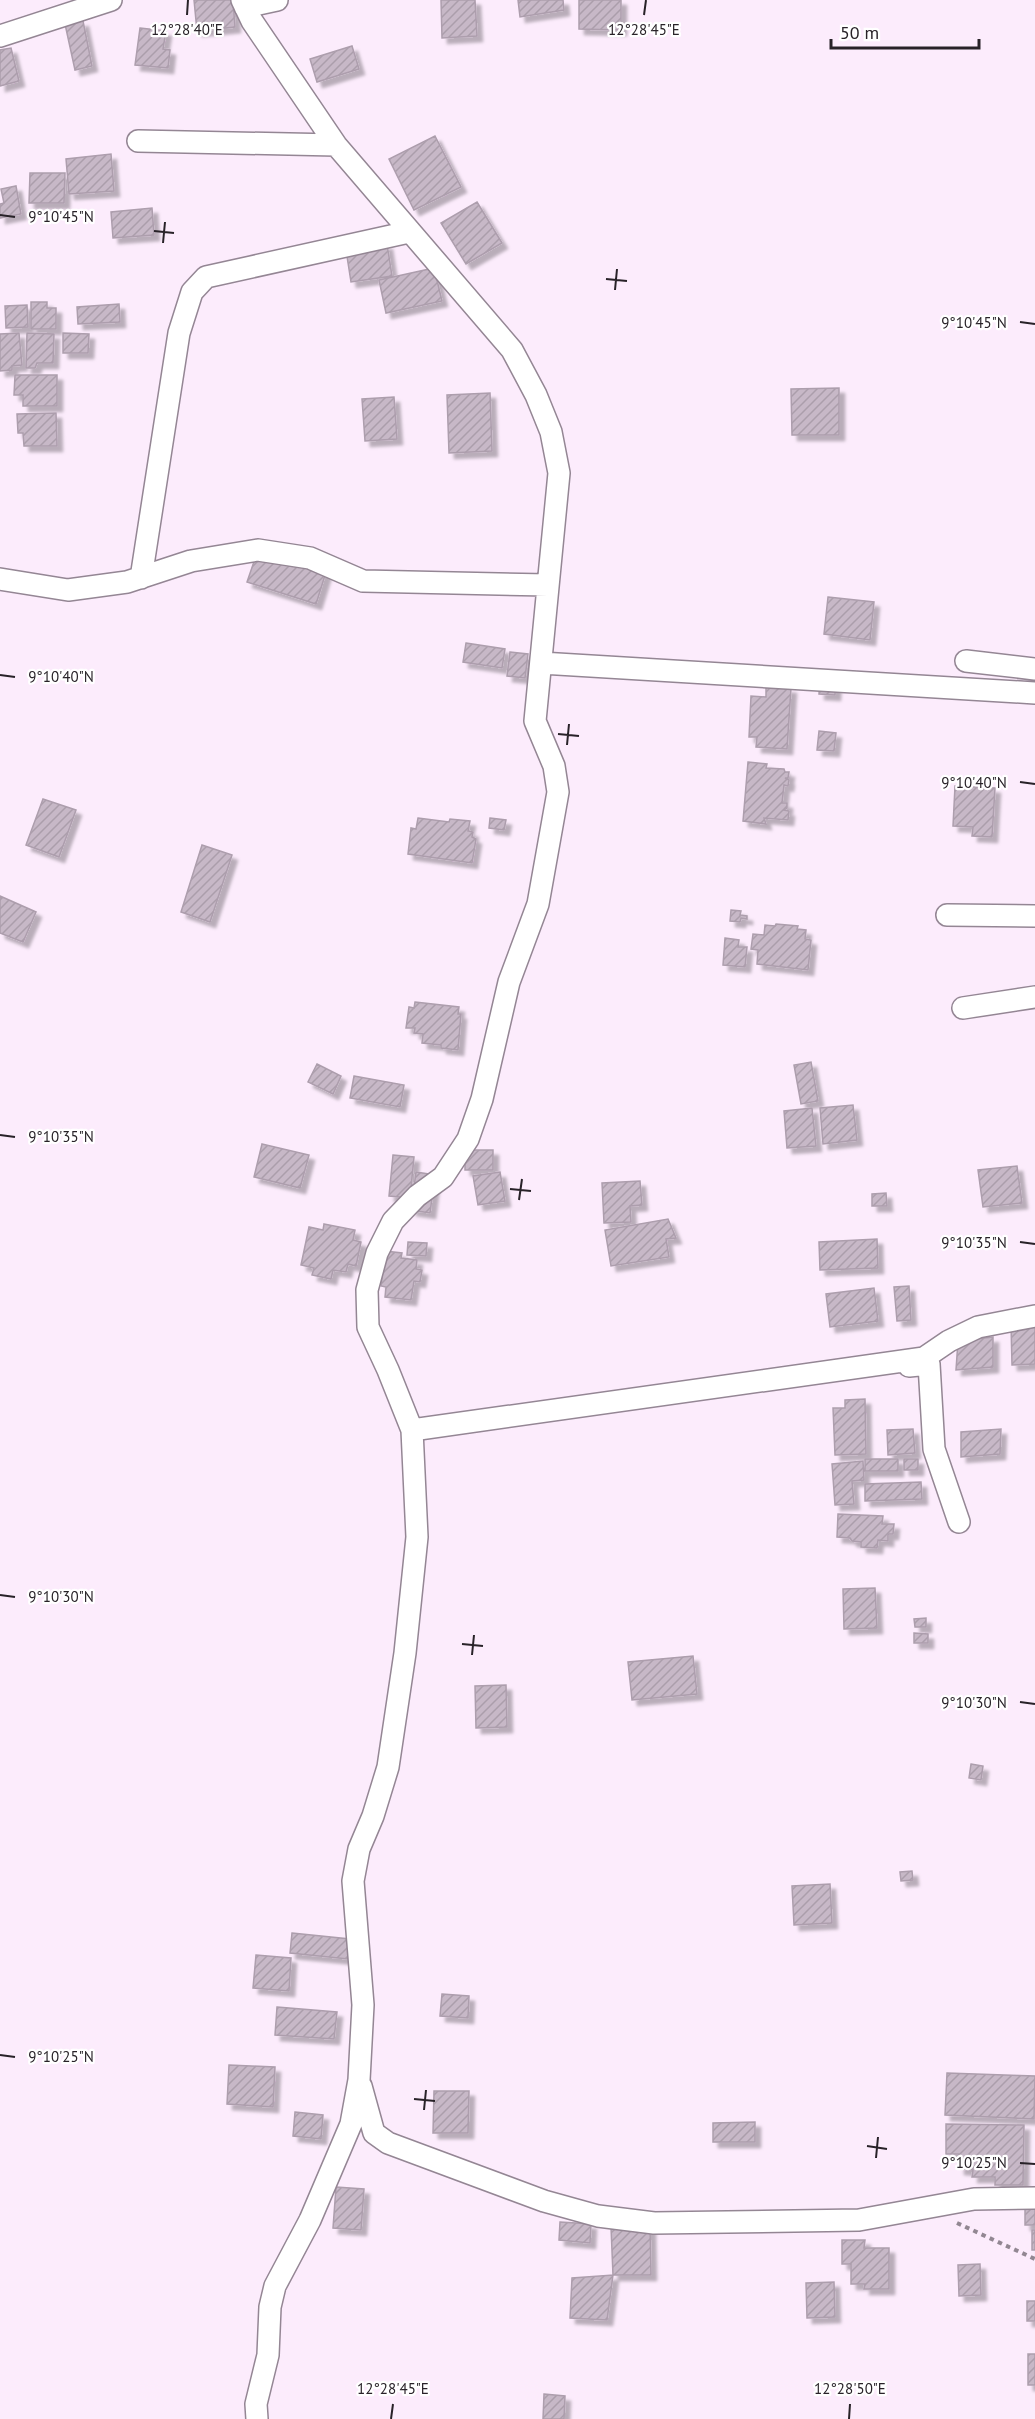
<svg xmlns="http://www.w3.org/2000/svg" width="1035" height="2419" viewBox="0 0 1035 2419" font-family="'PT Sans',sans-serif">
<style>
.building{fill:url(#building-hatch);stroke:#ad9ead;stroke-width:1.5;filter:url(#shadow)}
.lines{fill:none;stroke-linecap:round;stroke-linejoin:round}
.street-casing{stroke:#948694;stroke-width:24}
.path{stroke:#928792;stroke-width:4;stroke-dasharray:4.5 4.5;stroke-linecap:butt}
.street{stroke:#fff;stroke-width:21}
.ticks{fill:none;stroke:#282228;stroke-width:2}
.ticks-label{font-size:15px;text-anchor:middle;fill:#282228;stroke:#fff;stroke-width:4.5;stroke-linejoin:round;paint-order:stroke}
</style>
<defs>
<pattern id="building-hatch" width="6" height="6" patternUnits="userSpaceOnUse" patternTransform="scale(1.5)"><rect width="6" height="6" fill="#c7b8c7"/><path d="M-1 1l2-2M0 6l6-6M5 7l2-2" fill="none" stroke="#ab9eab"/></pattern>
<filter id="shadow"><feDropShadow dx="5.5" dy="5.5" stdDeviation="1.5" flood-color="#0004"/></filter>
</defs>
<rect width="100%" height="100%" fill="#fcecfc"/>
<path class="building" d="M194,0H233L235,27L197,31Z
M441,0H475L477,36L442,38Z
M518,0H563L564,10L520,17Z
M579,0H621V30L579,29Z
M83,21L92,66L75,70L65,24Z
M140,28L166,31L163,49L170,50L168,68L135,65Z
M352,46L359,69L317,82L310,59Z
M11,48L19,81L0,86V50Z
M435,136L461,187L414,210L389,159Z
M111,154L114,191L69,194L66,159Z
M30,173H65L64,203H29Z
M16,186L21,214L0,218V204L4,203L1,189Z
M477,202L502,243L466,264L441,223Z
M152,208L154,235L113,238L111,212Z
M387,244L392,276L351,282L346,250Z
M434,268L442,301L386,313L379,280Z
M31,302H47V308H56V329H31Z
M119,304L120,322L78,324L77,307Z
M27,305L28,327L6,328L5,306Z
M19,333L22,365L12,366V370L0,371V334Z
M27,333L54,334L53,363H37L35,368H26Z
M63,333L89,334L88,353H63Z
M15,375H57V406H23V395H14Z
M839,388V435H792L791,389Z
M490,393L492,451L449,453L447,395Z
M394,397L397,439L365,441L362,399Z
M56,413L57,446H24L23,433H18L17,414Z
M258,550L326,572L316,604L247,582Z
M828,597L874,602L870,640L824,634Z
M466,643L505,649L502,668L463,662Z
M510,652L528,654L525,678L507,676Z
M820,676L836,677L835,695L819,694Z
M766,687L791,688L787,749L756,747L757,737H749L751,696L766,697Z
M819,731L836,733L834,751L817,750Z
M748,762L767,764L766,768L784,769L785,772H789L788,778H785L789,780L788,786L784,785L782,803H787V808L784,810L789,811L788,820L764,818L766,824L743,821Z
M955,786L995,788L992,837L972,836L973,827L953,826Z
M43,799L76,810L59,857L26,845Z
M418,818L449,822L450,819L470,821L468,831L473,832L472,837L476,839L472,863L408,854L411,828L416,829Z
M490,818L506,820L504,830L489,828Z
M202,845L232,855L210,922L181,912Z
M0,896L36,912L23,942L0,933Z
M731,910L741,911L740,915L747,916V919L741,918L740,922L730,921Z
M776,924L798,926L797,929L806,930L805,939L811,940L808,970L757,964L758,950L751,949L753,934L764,935L765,925L775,926Z
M725,938L739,940L738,947H747L745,967L723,965Z
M415,1002L459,1007L458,1014H461L458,1050L441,1048V1045L422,1043L423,1034L414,1033L415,1028H406L409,1007L414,1008Z
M811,1062L818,1101L801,1104L794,1065Z
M317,1064L341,1076L333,1094L308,1082Z
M354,1076L404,1085L400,1107L350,1098Z
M853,1105L857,1140L823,1144L820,1108Z
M812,1108L816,1146L787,1148L784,1111Z
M262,1144L309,1155L300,1188L254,1177Z
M465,1150H493V1170H465Z
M393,1155L414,1157L410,1198L389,1196Z
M1017,1166L1022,1203L983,1207L978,1170Z
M416,1172L435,1175L430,1213L411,1210Z
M500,1172L505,1201L478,1205L473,1176Z
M640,1181L642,1205L630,1206L631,1222L604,1223L602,1183Z
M886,1193L887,1206H872V1194Z
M668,1219L676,1238L666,1239L669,1257L611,1266L605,1230Z
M324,1224L355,1230L353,1240L361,1242L356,1266L348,1264L346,1272L333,1270L331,1279L312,1275L314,1268L301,1265L309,1227L323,1230Z
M877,1239L878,1268L820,1270L819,1242Z
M408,1242L427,1243L426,1256L407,1255Z
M385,1251L402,1253L401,1258L417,1260L416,1269L422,1270L420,1282L414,1281L411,1300L385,1297L386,1287L381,1286Z
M909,1286L911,1320L897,1321L894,1287Z
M874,1288L878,1321L830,1327L826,1294Z
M1035,1323V1364L1012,1365L1011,1325Z
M993,1337V1367L956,1370L958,1341Z
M865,1399L866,1454L835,1455L833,1408H845V1400Z
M913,1429L915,1453L888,1455L887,1430Z
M1001,1429L1000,1454L961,1457V1432Z
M865,1459H898V1471H865Z
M904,1459H918V1470H904Z
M863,1461L864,1480L852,1481L854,1504L835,1505L832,1464Z
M921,1482L922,1499L865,1501V1484Z
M838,1514L883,1516L882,1524H894L893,1534H888V1541L878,1540L877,1548L861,1547V1542L852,1541L850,1538L837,1537Z
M875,1588L877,1628L844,1629L843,1589Z
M926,1618V1627H915L914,1619Z
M914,1633L928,1634V1643H914Z
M693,1656L697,1694L632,1700L628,1662Z
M506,1685L507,1727L476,1728L475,1686Z
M971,1764L983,1766L981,1780L969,1778Z
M912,1871L913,1880L901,1881L900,1872Z
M830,1884L832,1923L794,1925L792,1886Z
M292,1933L350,1939L348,1959L290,1953Z
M256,1955L291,1958L289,1991L253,1988Z
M442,1994L469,1996L468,2018L440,2016Z
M277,2007L337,2012L334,2039L275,2035Z
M229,2065L275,2067L273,2107L227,2104Z
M947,2073L1035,2076L1034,2119L945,2115Z
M434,2091H469L468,2133H433Z
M295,2112L323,2115L321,2139L293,2136Z
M755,2122V2142H713V2123Z
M946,2124L1024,2125L1023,2185H995V2177H972L973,2170L959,2169V2154H946Z
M336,2187L364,2189L361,2230L333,2228Z
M1025,2203H1035V2225H1025Z
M560,2222L591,2224L590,2243L559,2240Z
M650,2226L651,2275H613L611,2227Z
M1032,2230H1035V2250H1032Z
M842,2240H865L864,2248H889V2289H864L865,2284H851V2264H842Z
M980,2264L981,2295L959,2296L958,2265Z
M613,2275L607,2320L570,2318L572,2278Z
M834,2282L835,2317L807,2318L806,2283Z
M1027,2301H1035V2321H1027Z
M1028,2354H1035V2385H1028Z
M544,2394L565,2396L564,2419H543Z"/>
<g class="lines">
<g class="street-casing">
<path id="street" d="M242,0L252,21L336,145L512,350L536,395L551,432L559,473L535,721L554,766L558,792L538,904L509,982L482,1099L468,1139L443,1177L417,1196L393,1221L377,1253L367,1290L368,1327L388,1370L412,1430L417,1537L405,1653L388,1767L373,1816L359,1849L353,1881L363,2005L359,2080L351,2124L310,2220L275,2286L270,2307L268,2355L256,2404L257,2419
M245,7L277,0
M0,36L111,0
M138,141L336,145
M141,578L179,333L192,292L206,277L409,232
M0,579L68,590L127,582L191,561L258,550L310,558L363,581L548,585
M966,661L1035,669
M541,663L1035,693
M947,915L1035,916
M963,1008L1035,997
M909,1366L929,1364L934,1449L959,1522
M412,1430L924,1358L949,1341L978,1327L1035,1316
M361,2086L374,2133L388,2143L544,2201L598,2216L654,2223L859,2220L974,2199L1035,2198"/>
</g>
<path class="path" d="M957,2223L1035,2259"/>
<use href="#street" class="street"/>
</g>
<path class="ticks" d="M187,15L188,0M644,15L646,0M0,215L15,217M154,231L174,233M163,243L165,222M606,279L627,281M615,290L617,269M1020,322L1035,324M0,675L15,677M558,734L579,736M567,745L569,724M1020,782L1035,784M0,1135L15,1137M510,1189L531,1191M519,1200L522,1179M1020,1242L1035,1244M0,1595L15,1597M462,1644L483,1646M472,1655L474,1635M1020,1702L1035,1704M0,2055L15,2057M414,2099L435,2101M424,2110L426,2090M867,2146L887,2149M876,2158L878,2137M1020,2163L1035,2164M391,2419L393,2404M849,2419L850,2404"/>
<g class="ticks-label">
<text x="187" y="35">12°28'40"E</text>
<text x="644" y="35">12°28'45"E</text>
<text x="61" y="222">9°10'45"N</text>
<text x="974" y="328">9°10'45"N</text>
<text x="61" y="682">9°10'40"N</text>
<text x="974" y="788">9°10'40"N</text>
<text x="61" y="1142">9°10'35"N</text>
<text x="974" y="1248">9°10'35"N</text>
<text x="61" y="1602">9°10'30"N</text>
<text x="974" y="1708">9°10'30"N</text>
<text x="61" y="2062">9°10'25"N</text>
<text x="974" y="2168">9°10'25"N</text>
<text x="393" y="2394">12°28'45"E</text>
<text x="850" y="2394">12°28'50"E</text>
</g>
<path d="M831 39v9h148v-9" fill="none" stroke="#282228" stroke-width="3"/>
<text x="840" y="39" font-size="18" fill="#282228" stroke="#ffffff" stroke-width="4.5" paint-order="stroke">50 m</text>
</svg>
